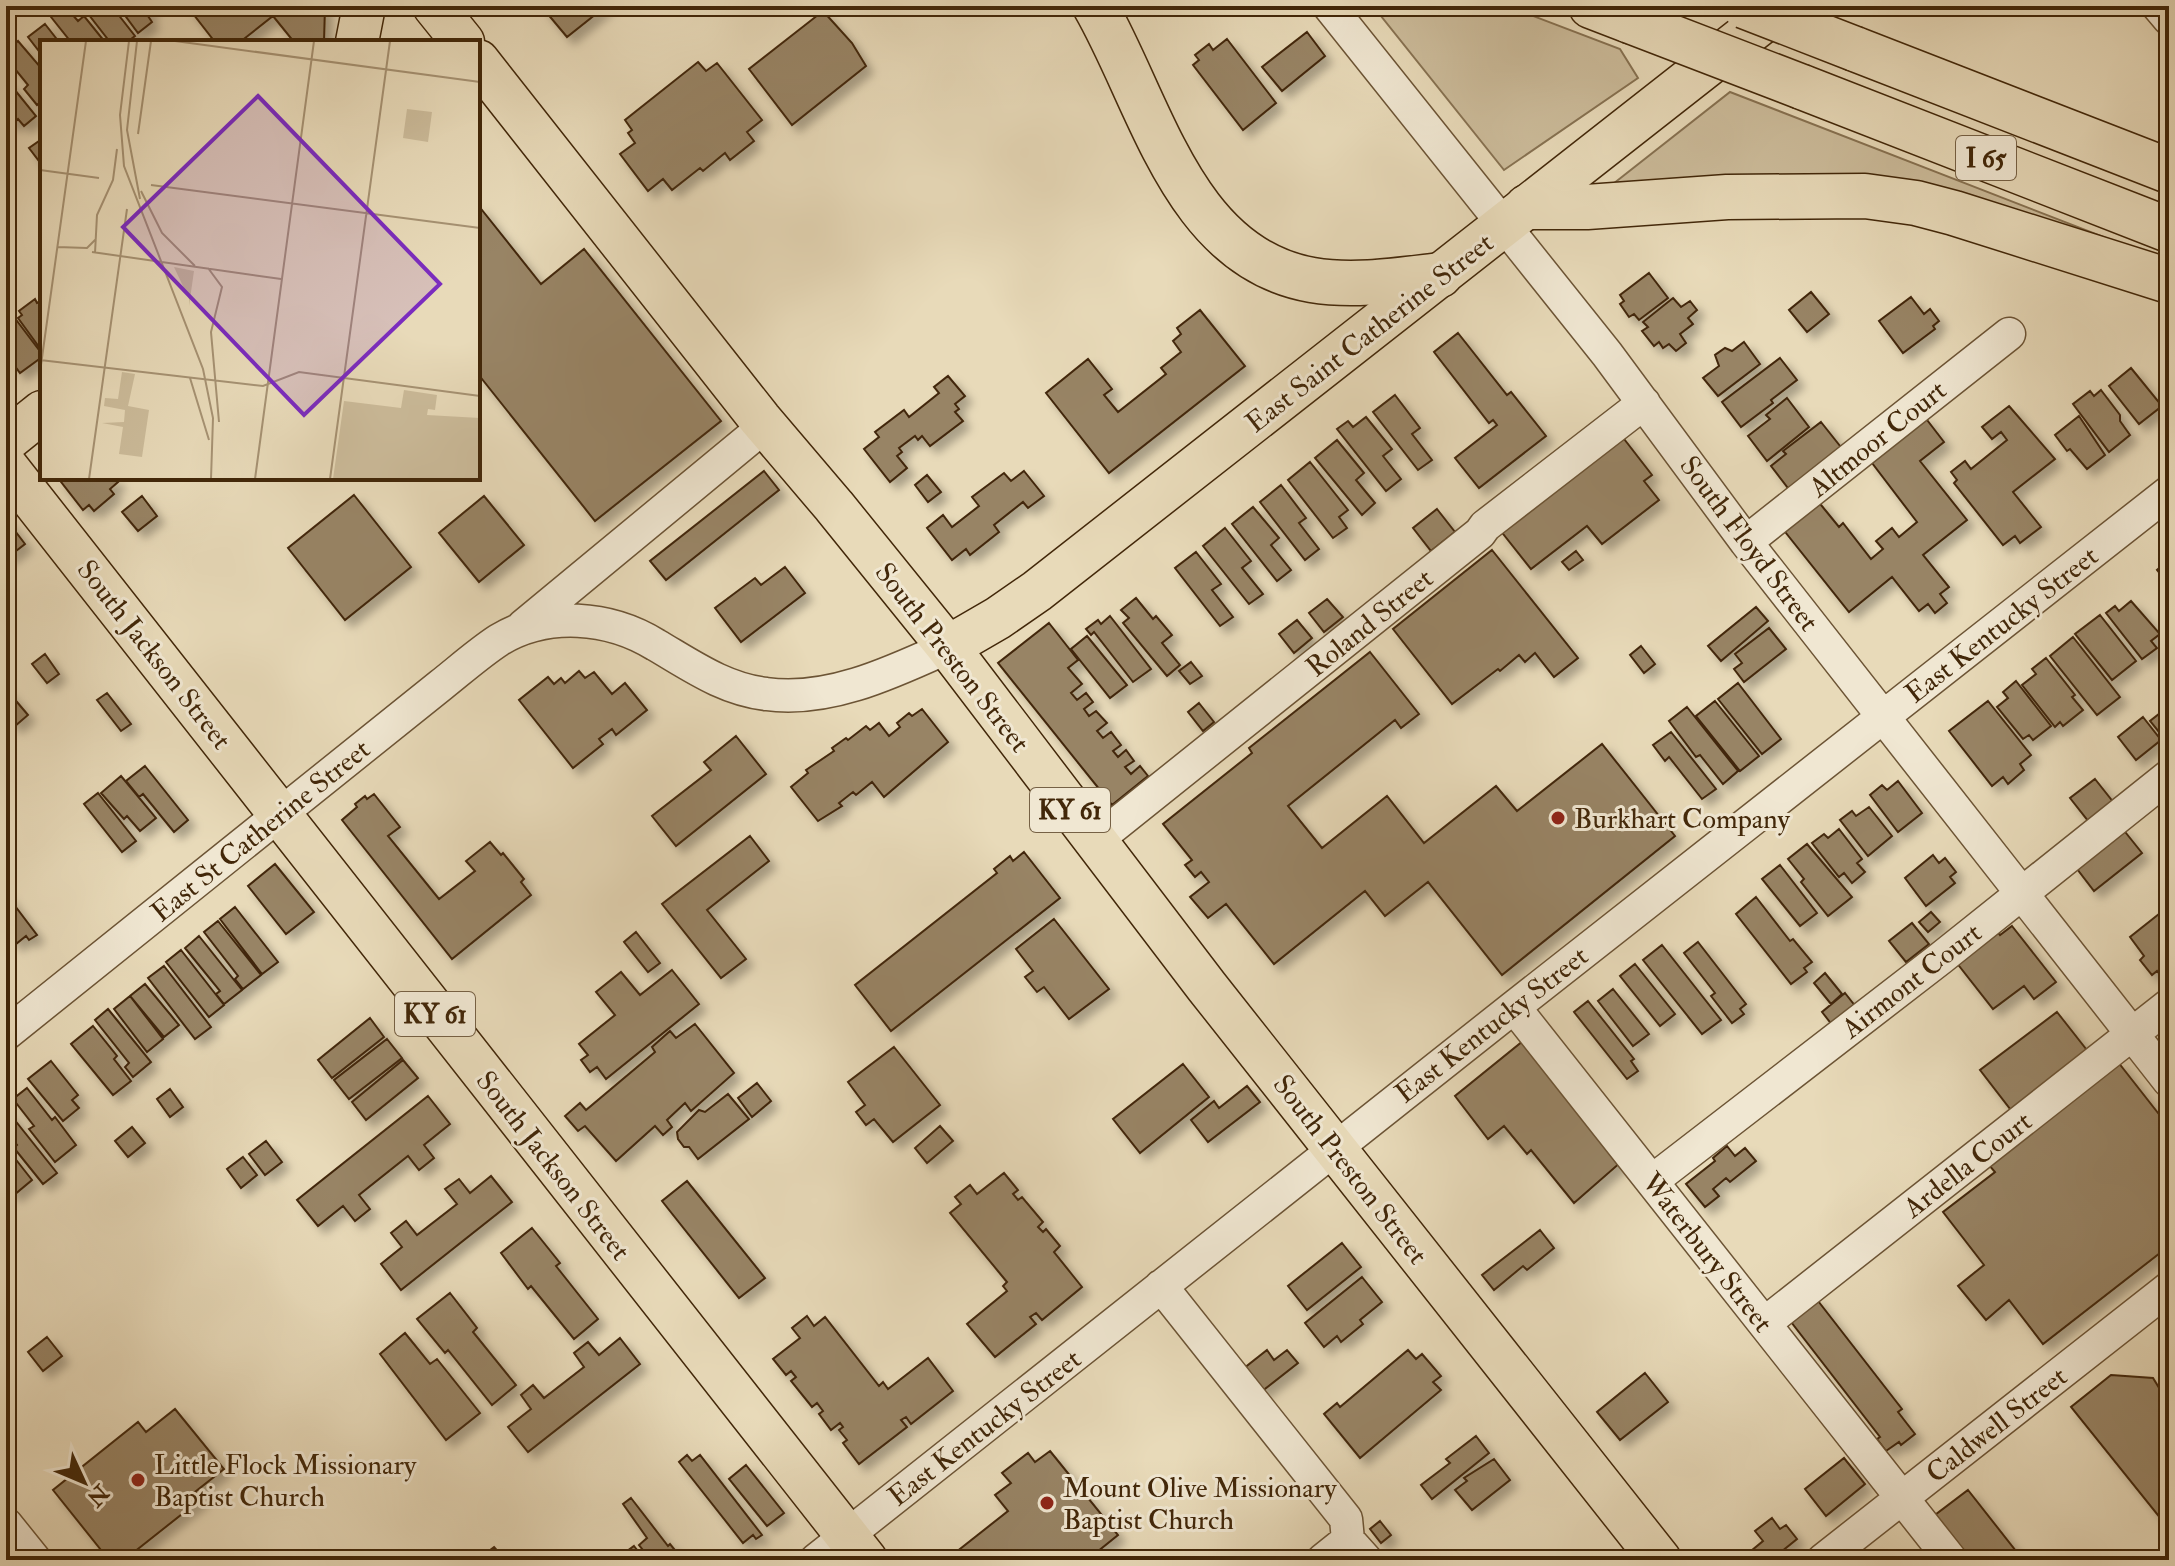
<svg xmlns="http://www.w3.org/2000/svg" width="2175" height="1566" viewBox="0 0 2175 1566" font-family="'IM FELL Double Pica',serif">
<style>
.green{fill:#ccbc9b;stroke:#877252;stroke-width:2}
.building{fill:#988465;stroke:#422709;stroke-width:2;filter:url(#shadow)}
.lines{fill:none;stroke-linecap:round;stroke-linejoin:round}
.minor-casing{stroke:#6c5435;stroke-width:35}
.major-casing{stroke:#422709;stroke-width:45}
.highway-casing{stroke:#422709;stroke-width:47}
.minor{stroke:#f0e7d2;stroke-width:32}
.major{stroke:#e8dab9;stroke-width:42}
.highway{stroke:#e8dab9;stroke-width:44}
.highway-bridge-casing{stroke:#422709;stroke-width:47;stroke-linecap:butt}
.highway-bridge{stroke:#e8dab9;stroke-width:44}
.poi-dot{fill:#8f2418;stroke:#f0e7d2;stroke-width:3}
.labels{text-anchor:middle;stroke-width:6;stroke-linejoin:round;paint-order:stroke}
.shield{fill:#f0e7d2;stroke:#766145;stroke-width:2}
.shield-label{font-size:26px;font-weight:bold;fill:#422709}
.street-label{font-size:28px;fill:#422709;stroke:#f0e7d2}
.poi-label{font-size:28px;fill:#422709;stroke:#f0e7d2;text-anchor:start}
.inset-road{fill:none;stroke:#a69273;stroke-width:2}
.view{fill:#7b2cbf;fill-opacity:0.15;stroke:#7b2cbf;stroke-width:4}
.inset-edge{fill:none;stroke:#422709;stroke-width:4}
</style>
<defs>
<filter id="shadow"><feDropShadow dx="7" dy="7" stdDeviation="4" flood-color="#0004"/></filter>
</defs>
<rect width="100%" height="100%" fill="#e8dab9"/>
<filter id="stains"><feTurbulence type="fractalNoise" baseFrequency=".0025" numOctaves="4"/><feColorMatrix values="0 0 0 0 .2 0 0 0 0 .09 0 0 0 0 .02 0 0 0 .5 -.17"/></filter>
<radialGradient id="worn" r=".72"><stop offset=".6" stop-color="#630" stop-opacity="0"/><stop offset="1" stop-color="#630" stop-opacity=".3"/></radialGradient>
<path class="green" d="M1373,6H1507L1620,49L1638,78L1504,170Z
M1730,92L2168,262L1992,204L1604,191Z"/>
<path class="building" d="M65,6L78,21L84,16L105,42H71L51,17Z
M82,6H107L115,15L117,13L135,36L127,42H110Z
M118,6H150L152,9L146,13L152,22L138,33Z
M187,6H325L324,42H294L273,16L240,42H215Z
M541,6H606L567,37Z
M823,11L852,43L866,66L792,125L749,69Z
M45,24L59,42H42V55L28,37Z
M1307,32L1325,56L1282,91L1262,67Z
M1227,39L1276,103L1243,130L1193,65L1199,60L1195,55L1209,44L1213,50Z
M18,41L42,69V101L37,105L24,89L28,85L6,58V51Z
M698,62L706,71L717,63L762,120L747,132L754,141L730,160L725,153L703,171L700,168L672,190L663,179L648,191L620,154L635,143L628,133L632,130L625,120Z
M6,79L36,116L24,126L18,119L12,125L6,118Z
M42,139V165L29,148Z
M478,205L541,284L584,249L721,421L595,521L478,374Z
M1649,273L1668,298L1639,320L1634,314L1629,317L1620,304L1624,301L1620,295Z
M1811,292L1829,314L1807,332L1789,310Z
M1911,297L1924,314L1930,309L1939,321L1933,326L1935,329L1903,353L1879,321Z
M1673,298L1681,307L1690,301L1697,310L1688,318L1693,324L1680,334L1686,343L1676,351L1669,344L1663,348L1659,342L1654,346L1642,331L1648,327L1643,322Z
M35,299L37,303L42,301V351L18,318L22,315L19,311Z
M1200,310L1245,366L1109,473L1046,393L1088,359L1112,389L1104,395L1118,412L1166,374L1161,368L1181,352L1173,341L1181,334L1177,328Z
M11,313L42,354V357L20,373L6,354V316Z
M1458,333L1507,395L1511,392L1546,436L1479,488L1455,458L1497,425L1493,420L1489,423L1434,352Z
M1744,342L1760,364L1718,396L1703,378L1719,366L1715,355L1725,348L1732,351Z
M1780,358L1797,380L1771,400L1773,403L1741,427L1722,402Z
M2131,368L2162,406L2139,424L2109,386Z
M948,376L965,396L955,404L959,409L955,412L963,421L930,446L922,436L918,440L915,436L899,448L902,452L897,456L907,468L890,482L864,449L879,437L875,432L904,410L909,417L939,393L934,387Z
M2101,390L2120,415V421L2130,435L2109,452L2073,404L2090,391L2094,396Z
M1395,395L1420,428L1412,434L1432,460L1418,470L1373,412Z
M1787,398L1809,427L1767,461L1748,436L1770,419L1766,415Z
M2009,406L2055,459L2013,492L2041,527L2020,543L2015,536L2003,545L1954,483L1957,480L1951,472L1965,461L1971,469L2007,440L2001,432L1992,439L1982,427Z
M1924,416L1944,442L1920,461L1967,520L1923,555L1949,587L1940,594L1947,603L1935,613L1928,604L1919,611L1892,577L1849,612L1782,528L1817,500L1839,527L1843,523L1871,559L1883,549L1876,541L1892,528L1899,537L1917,522L1869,459Z
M2079,416L2105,455L2087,469L2070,449L2067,451L2055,435Z
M1366,417L1392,449L1383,456L1401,479L1386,491L1337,429L1348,421L1353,427Z
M1821,422L1844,451L1791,492L1771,466L1786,454L1783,451Z
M1621,435L1652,475L1644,481L1659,500L1602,544L1587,526L1531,569L1500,530Z
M1337,440L1364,473L1356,480L1375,503L1362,515L1315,458Z
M1310,462L1348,510L1339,517L1347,528L1333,538L1288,480Z
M764,471L779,490L666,580L650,561Z
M1024,471L1044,496L1028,508L1023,502L994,525L999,532L970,555L966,549L952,560L927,528L943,515L952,527L979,506L972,497L1004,473L1011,481Z
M927,475L941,492L928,502L915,485Z
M58,478H115L118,482L110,489L114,494L94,511L89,505L83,510Z
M1281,485L1306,518L1299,523L1319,549L1305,560L1260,502Z
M354,495L411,567L345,620L288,548Z
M142,496L157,516L138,531L122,512Z
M484,496L524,545L479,582L439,533Z
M1253,507L1279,538L1271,545L1291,570L1277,581L1232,524Z
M1437,509L1455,532L1431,551L1413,528Z
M6,519L25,544L7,558L6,556Z
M1225,528L1251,561L1242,568L1263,594L1249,604L1203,546Z
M1492,550L1578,658L1554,677L1535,653L1525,662L1519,655L1500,671L1498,669L1452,704L1393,629Z
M1576,551L1583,560L1569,570L1562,562Z
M1196,552L1221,584L1212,590L1233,617L1220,626L1175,568Z
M2169,560V585L2157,570Z
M785,567L805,593L741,642L715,608L755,578L761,585Z
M1136,598L1153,619L1156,616L1172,635L1162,643L1180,665L1167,676L1123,623L1129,618L1121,610Z
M1327,599L1343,617L1324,632L1309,613Z
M2131,601L2160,634L2151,641L2157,648L2142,659L2106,613L2115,606L2119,611Z
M1756,607L1768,621L1721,661L1708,646Z
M2100,615L2136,661L2112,680L2075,634Z
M1110,616L1151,669L1133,682L1094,632L1091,635L1086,629L1098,620L1101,624Z
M1297,620L1312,638L1294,653L1279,634Z
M1049,623L1078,660L1068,668L1082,684L1071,693L1077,700L1086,693L1093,702L1084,709L1089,716L1096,711L1107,723L1097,731L1103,738L1111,732L1121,745L1113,751L1118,757L1126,750L1134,761L1125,767L1131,774L1140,766L1148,776L1112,805L998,663Z
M1769,628L1786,649L1744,682L1734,669L1742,663L1735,654Z
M1087,636L1127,685L1110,698L1071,649Z
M2073,637L2120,697L2097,715L2050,656Z
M1641,646L1655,664L1644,673L1630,655Z
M1370,652L1419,714L1401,728L1395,720L1288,806L1322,848L1387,796L1424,843L1496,786L1517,811L1602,744L1675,836L1502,975L1428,882L1385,916L1365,891L1274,964L1226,904L1208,918L1190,897L1209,882L1201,872L1195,877L1185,865L1192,860L1163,824L1252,753L1249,748Z
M45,654L59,674L47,683L32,664Z
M2046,658L2075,695L2072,697L2083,710L2063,726L2060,722L2055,727L2022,685L2036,674L2032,669Z
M1191,662L1202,676L1190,684L1179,671Z
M579,671L585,678L594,672L612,694L625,683L647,710L616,735L612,729L599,739L603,744L573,768L519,700L548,677L554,684L561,678L565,683Z
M2016,681L2051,726L2033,740L2029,735L2023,739L1997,707L2008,698L2003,692Z
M1738,683L1781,739L1762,754L1718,699Z
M6,689L28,715L15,726L6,716Z
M107,693L131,724L121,731L97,700Z
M1715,701L1759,756L1740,771L1696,716Z
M1988,701L2031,755L2020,764L2024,770L2008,784L2003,777L1992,786L1949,731Z
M1199,703L1214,722L1203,731L1188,712Z
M2169,706V742L2168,743L2150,721Z
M1687,707L1738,771L1723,784L1700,755L1696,757L1669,721Z
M922,709L948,742L884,797L872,782L856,795L853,792L839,803L842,806L818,821L791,787L808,773L806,770L834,751L832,748L846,738L848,740L866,726L870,730L879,723L889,736L900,727L897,723L909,713L912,716Z
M2143,717L2161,740L2136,760L2118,737Z
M1671,732L1716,789L1702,799L1669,757L1665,761L1653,745Z
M736,736L766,774L676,846L652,816L711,770L704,762Z
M145,766L188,820L174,832L143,794L139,797L126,781Z
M121,776L156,818L140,831L127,816L124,819L101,793Z
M2095,779L2114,803L2089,822L2070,798Z
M1898,781L1922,813L1898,832L1870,795L1882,785L1887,790Z
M98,793L136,841L122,852L84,804Z
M374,794L400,827L388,836L439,899L475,871L466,861L490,842L501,855L503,853L524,879L521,882L531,895L452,959L342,820L357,807L355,804L365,796L367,799Z
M1869,807L1892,836L1868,856L1840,820L1852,811L1856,816Z
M2122,828L2142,853L2094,891L2074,865Z
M1839,829L1862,859L1857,863L1865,872L1852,883L1844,873L1839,877L1812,843L1824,834L1828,838Z
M750,836L769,861L707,910L746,959L721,978L662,904Z
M1807,844L1852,897L1828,916L1801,882L1804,879L1788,859Z
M1024,852L1060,898L891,1031L855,985L997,873L994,869L1010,856L1013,861Z
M1933,855L1939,863L1945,858L1956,872L1950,877L1955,883L1926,906L1905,878Z
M275,864L314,912L286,934L248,886Z
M1780,865L1817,913L1800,926L1762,879Z
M6,894L37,935L29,940L26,936L16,944L6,932Z
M1756,897L1790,941L1793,939L1812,962L1804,968L1807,972L1791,984L1736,914Z
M2169,906V986L2157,971L2152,975L2140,960L2144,956L2130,937Z
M235,907L278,962L262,974L220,919Z
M1931,912L1940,922L1928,932L1919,922Z
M1054,919L1109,989L1069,1019L1044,987L1037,992L1025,977L1033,971L1016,949Z
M218,921L261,975L243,989L235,979L238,976L204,932Z
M1912,923L1929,944L1906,962L1889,941Z
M2012,926L2056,982L2034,999L2024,986L1993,1009L1956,962L1996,930L2000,935Z
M636,932L660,963L648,972L624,942Z
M199,936L242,990L224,1004L216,994L220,991L185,948Z
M1698,942L1746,1004L1740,1009L1744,1014L1732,1023L1711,996L1715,993L1684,953Z
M1662,945L1721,1020L1702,1034L1643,960Z
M181,950L224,1005L209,1017L166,962Z
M1635,964L1675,1014L1660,1026L1620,976Z
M164,966L211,1027L195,1039L148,978Z
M672,970L699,1004L606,1079L597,1067L590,1072L581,1060L588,1055L579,1044L615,1015L596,992L621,972L640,995Z
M1825,973L1842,994L1831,1004L1814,983Z
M145,984L179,1025L164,1037L130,996Z
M1613,989L1649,1034L1633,1046L1598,1001Z
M1845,993L1856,1007L1833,1026L1822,1012Z
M130,996L163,1039L147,1052L114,1009Z
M1588,1001L1634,1059L1631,1061L1638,1071L1627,1079L1574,1012Z
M108,1009L151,1062L133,1077L125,1067L129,1063L95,1020Z
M2057,1012L2090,1054L2014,1114L1980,1070Z
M370,1018L384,1037L332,1078L318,1060Z
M695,1024L734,1073L691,1111L685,1103L667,1120L672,1127L663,1135L655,1126L616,1161L585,1126L578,1131L565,1116L580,1103L586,1110L655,1052L652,1047L670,1031L676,1038Z
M93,1026L117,1056L114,1059L131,1081L113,1095L71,1044Z
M387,1039L402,1058L349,1099L334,1080Z
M1523,1041L1621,1162L1574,1203L1531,1150L1527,1154L1504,1126L1488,1139L1455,1096Z
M894,1047L940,1105L893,1142L874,1119L866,1125L856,1112L865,1105L848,1082Z
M403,1060L418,1078L366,1120L352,1102Z
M51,1061L78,1095L72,1100L79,1108L63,1121L28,1079Z
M2118,1062L2169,1127V1246L2043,1344L2009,1300L1986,1320L1958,1286L1984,1265L1943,1212L1995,1172L1988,1164Z
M1183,1064L1209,1097L1140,1153L1113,1119Z
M757,1083L771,1101L752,1117L738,1098Z
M1247,1086L1260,1102L1208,1142L1191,1120L1214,1101L1219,1108Z
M27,1088L52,1120L55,1117L76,1145L55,1162L29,1129L34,1126L13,1099Z
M170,1089L183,1107L170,1117L157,1099Z
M728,1094L749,1119L698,1159L689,1147H684L678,1139L677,1132L699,1110L705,1112Z
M428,1096L450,1124L424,1145L434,1158L419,1170L408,1156L359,1195L370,1209L355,1221L343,1206L318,1226L297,1200Z
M6,1109L57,1173L43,1184L14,1148L17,1145L6,1131Z
M940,1126L953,1141L927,1163L915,1148Z
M132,1127L145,1143L128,1157L115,1141Z
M266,1141L282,1162L265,1175L249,1154Z
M1727,1146L1735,1156L1745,1148L1756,1161L1730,1182L1726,1178L1713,1189L1719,1196L1705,1207L1686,1184L1715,1161L1713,1158Z
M6,1147L32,1180L14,1195L6,1186Z
M243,1157L257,1175L241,1188L227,1169Z
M1004,1173L1018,1190L1013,1194L1018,1200L1022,1197L1043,1222L1038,1227L1043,1232L1046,1229L1060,1246L1054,1252L1082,1287L1042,1320L1036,1313L1030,1317L1036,1324L995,1357L967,1324L1007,1291L1003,1286L1007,1282L950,1213L961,1204L955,1197L970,1185L977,1194Z
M491,1176L512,1202L401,1290L381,1264L402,1247L391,1233L406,1221L417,1235L457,1204L445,1189L459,1179L470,1193Z
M687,1181L765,1278L739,1298L662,1201Z
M532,1228L560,1263L556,1266L598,1319L574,1339L531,1286L528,1289L501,1253Z
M1540,1230L1554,1248L1527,1270L1523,1266L1494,1290L1482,1275Z
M1342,1243L1361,1267L1307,1310L1288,1286Z
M1362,1277L1382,1302L1360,1320L1363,1324L1341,1342L1337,1336L1324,1347L1305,1323Z
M450,1293L477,1328L473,1332L516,1385L492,1405L448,1350L445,1353L417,1319Z
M1815,1297L1902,1409L1898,1412L1915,1434L1901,1445L1899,1442L1886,1451L1877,1439L1880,1437L1788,1318Z
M807,1316L814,1326L825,1317L879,1386L883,1382L888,1389L928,1358L953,1391L911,1424L906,1417L901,1420L907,1427L859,1464L843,1443L847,1440L839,1430L843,1427L840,1423L831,1430L819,1414L823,1411L817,1403L812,1407L791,1381L796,1377L791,1371L786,1375L773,1359L800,1338L792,1328Z
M405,1333L430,1364L437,1359L480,1413L446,1440L380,1354Z
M47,1337L62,1356L43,1371L28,1352Z
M620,1338L640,1364L528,1452L508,1427L531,1409L521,1395L533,1385L544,1398L584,1367L574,1353L588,1342L599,1355Z
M1267,1350L1274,1360L1287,1350L1298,1363L1261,1392L1243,1369Z
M1408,1350L1416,1359L1422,1354L1441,1376L1433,1382L1441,1390L1360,1458L1324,1414L1337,1403L1340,1407Z
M1645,1373L1668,1402L1620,1440L1597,1412Z
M2111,1375L2153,1378L2161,1391L2169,1385V1529L2071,1407Z
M175,1409L224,1469L195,1492L201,1499L124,1560H109L53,1490L138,1422L146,1432Z
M1476,1436L1489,1453L1432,1499L1421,1485L1450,1463L1446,1459Z
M1050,1451L1118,1535L1087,1560H946L1008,1511L995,1495L1011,1483L1002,1473L1028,1453L1035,1462Z
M687,1455L692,1461L700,1455L762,1535L756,1539L753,1535L743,1543L679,1462Z
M1844,1458L1865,1484L1826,1516L1805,1489Z
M1494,1459L1510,1480L1472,1510L1455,1490L1467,1481L1464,1478Z
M746,1465L784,1513L767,1526L729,1479Z
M1968,1490L2023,1560H1964L1931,1518Z
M631,1498L668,1546L670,1544L683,1560H659L656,1556L651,1560L639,1545L647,1538L623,1504Z
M1772,1518L1780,1529L1786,1525L1797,1539L1771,1560H1740L1763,1541L1755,1531Z
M1380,1521L1391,1535L1381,1543L1370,1529Z
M634,1546L645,1560H615Z
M494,1547L505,1560H477Z"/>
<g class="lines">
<g class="minor-casing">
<path id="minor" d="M1329,6L1607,354L1746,542L2169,1081
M2158,6L2169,19
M1746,542L2009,334
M523,626L765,426
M1094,842L1480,533L1485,526L1644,403
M1514,1007L1951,1560
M6,1034L441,685C460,670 479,653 499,640C547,611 609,616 656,645C692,666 724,689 766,694C828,703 893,672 948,647
M1652,1181L1941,958L2169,776
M1161,1286L1346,1519L1348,1540L1366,1560
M1765,1323L2169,1005
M6,1524L35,1560
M816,1560L1514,1007L2169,492
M1323,1560L1348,1540
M1823,1560L2169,1288"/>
</g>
<g class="major-casing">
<path id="major" d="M434,6L463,42
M357,42L364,6
M478,61L760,419L834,506L948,647L1207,987L1660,1560
M6,441L42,412
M6,466L866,1560
M948,647L998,618L1037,591L1783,6"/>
</g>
<g class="highway-casing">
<path id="highway" d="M1095,6C1151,103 1183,258 1312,280C1354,287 1398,280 1440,275
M1591,6L1630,21
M1855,49L2169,171
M1802,87L2169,230
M1527,207H1587L1727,197L1865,196L1916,203L1954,213L2169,281"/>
</g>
<use href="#minor" class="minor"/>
<use href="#major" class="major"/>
<use href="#highway" class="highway"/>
<g class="highway-bridge-casing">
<path id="highway-bridge" d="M1744,6L1855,49
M1630,21L1802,87"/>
</g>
<use href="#highway-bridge" class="highway-bridge"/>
</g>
<g class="poi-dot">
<circle cx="1558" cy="818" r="8"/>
<circle cx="138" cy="1480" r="8"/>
<circle cx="1047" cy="1503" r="8"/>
</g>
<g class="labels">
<g class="shield">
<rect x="1956" y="136" width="60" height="44" rx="6"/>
<rect x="1030" y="788" width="80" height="44" rx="6"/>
<rect x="395" y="992" width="80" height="44" rx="6"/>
</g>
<g class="shield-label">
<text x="1986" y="167">I 65</text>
<text x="1070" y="819">KY 61</text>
<text x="435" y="1023">KY 61</text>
</g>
<g class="street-label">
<text transform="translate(1369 332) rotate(-38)" y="10">East Saint Catherine Street</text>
<text transform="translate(1877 438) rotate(-39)" y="10">Altmoor Court</text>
<text transform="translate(1750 543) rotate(53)" y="10">South Floyd Street</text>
<text transform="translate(1369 622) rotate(-39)" y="10">Roland Street</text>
<text transform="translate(2001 624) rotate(-38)" y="10">East Kentucky Street</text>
<text transform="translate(155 654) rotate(52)" y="10">South Jackson Street</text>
<text transform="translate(953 657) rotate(52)" y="10">South Preston Street</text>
<text transform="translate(260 830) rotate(-39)" y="10">East St Catherine Street</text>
<text transform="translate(1911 980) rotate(-38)" y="10">Airmont Court</text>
<text transform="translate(1491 1024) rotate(-38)" y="10">East Kentucky Street</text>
<text transform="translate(1967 1164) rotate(-38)" y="10">Ardella Court</text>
<text transform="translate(554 1165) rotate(52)" y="10">South Jackson Street</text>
<text transform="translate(1351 1169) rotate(52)" y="10">South Preston Street</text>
<text transform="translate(1708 1252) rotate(52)" y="10">Waterbury Street</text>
<text transform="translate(1996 1424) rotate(-38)" y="10">Caldwell Street</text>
<text transform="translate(984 1427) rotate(-38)" y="10">East Kentucky Street</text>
</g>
<g class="poi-label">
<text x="1574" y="828">Burkhart Company</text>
<text x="154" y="1474">Little Flock Missionary<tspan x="154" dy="32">Baptist Church</tspan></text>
<text x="1063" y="1497">Mount Olive Missionary<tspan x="1063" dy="32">Baptist Church</tspan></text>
</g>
</g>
<g transform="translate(40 40)">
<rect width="440" height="440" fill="#e8dab9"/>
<path d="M367,69L392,72L388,102L363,98ZM134,227L154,231L149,266V259ZM82,332L95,334L88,366L109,370L102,417L79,414L83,387L62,383L84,382L85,370L64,366L65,358L78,359ZM364,350L397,355L395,370L388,369L387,375L440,378V439H293L304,361L361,368Z" fill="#ccbc9b"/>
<path class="inset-road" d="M89,1L80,75L84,126L163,329L173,378L171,439M97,1L87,90L100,159M135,1L440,42M98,94L111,1M0,130L59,138M111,145L440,188M101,151L122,193L155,226M17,207L47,208L56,199M52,212L241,239M55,213L57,175L73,140L77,109M168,228L182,247L171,292L179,382M0,320L223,346L259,332L440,356M0,332L46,1M150,338L169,400M49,439L87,169M215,439L274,1M290,439L350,1"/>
<path class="view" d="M218,56L400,244L264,375L83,187Z"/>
<rect width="440" height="440" class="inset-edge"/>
</g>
<rect width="2175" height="1566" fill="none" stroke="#e8dab9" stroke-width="32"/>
<rect x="8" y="8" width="2159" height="1550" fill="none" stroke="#422709" stroke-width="4"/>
<rect x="16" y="16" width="2143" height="1534" fill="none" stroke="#422709" stroke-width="2"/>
<g transform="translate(84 1482) rotate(134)" stroke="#f0e7d2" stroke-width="6" paint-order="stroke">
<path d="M0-6L14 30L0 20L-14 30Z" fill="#422709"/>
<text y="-12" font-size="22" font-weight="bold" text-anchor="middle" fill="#422709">N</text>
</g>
<rect width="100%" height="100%" filter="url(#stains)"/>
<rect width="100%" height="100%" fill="url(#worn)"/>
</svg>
